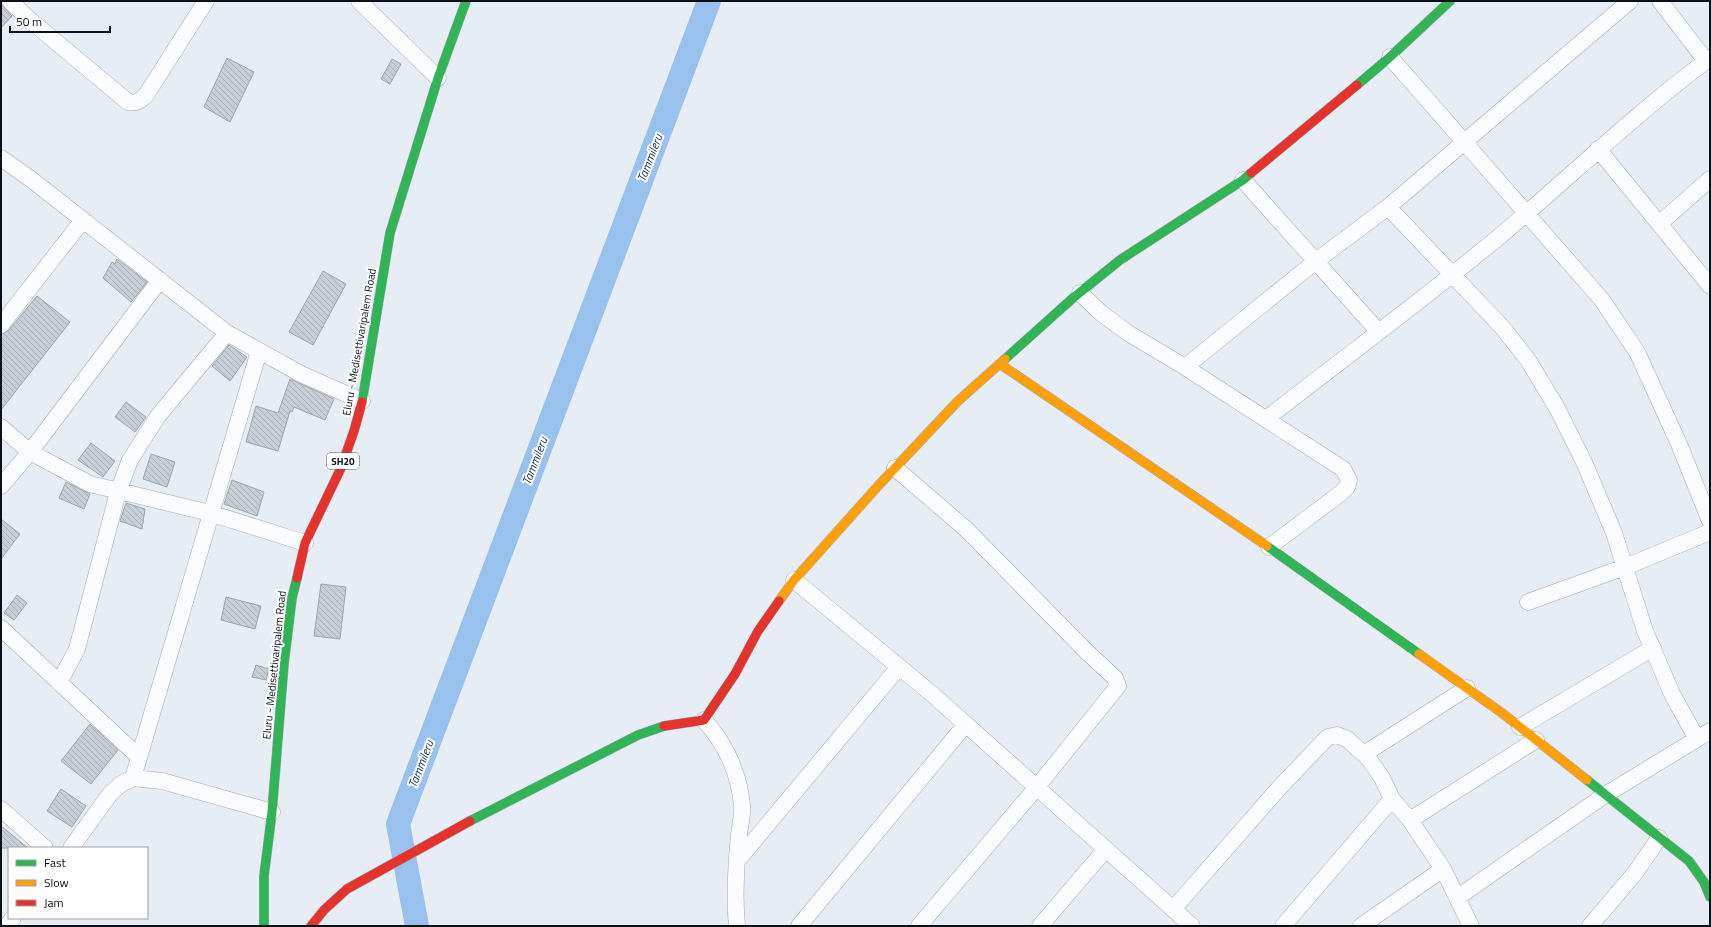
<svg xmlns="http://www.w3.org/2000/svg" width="1711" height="927" viewBox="0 0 1711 927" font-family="'Titillium Web',sans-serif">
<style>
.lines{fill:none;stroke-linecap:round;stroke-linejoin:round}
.river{stroke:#98c1ed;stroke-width:24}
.building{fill:url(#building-back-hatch);stroke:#9ea6ad}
.street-casing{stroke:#a2a9b0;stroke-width:17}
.fast-casing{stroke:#a2a9b0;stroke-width:10}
.slow-casing{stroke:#a2a9b0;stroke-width:10}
.jam-casing{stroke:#a2a9b0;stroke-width:10}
.street{stroke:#fbfcfe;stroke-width:16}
.fast{stroke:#30b455;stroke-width:9}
.slow{stroke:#ff9f0a;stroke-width:9}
.jam{stroke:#e5322d;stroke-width:9}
.labels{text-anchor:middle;stroke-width:4;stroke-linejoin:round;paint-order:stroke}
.shield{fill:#fff;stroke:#54585e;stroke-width:1}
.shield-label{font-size:10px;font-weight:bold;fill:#0a1119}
.street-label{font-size:11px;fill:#0a1119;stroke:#fff}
.water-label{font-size:12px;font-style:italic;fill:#063055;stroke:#fff}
</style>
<defs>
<pattern id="building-back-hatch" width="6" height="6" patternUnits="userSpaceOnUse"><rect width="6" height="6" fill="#c7ced6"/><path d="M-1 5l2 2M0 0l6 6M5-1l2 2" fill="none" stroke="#aab0b7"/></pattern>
</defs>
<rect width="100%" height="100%" fill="#e6edf5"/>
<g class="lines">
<path class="river" d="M417,926L398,824L709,1"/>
</g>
<path class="building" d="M1,4L12,16L1,28Z
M227,58L254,72L230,122L204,107Z
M392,59L401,64L390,84L381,79Z
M117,259L147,282L131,302L103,278L112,262L115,264Z
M323,271L346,284L313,345L289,332Z
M37,296L70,322L1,410V334L8,331Z
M229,345L247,357L230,381L212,366Z
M290,379L334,399L325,420L294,407L292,412L290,411L278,451L246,442L256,406L278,413Z
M126,402L146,417L135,432L115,417Z
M91,443L115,461L103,477L78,460Z
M151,454L175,462L167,487L143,479Z
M232,480L264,492L257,516L224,504Z
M66,482L90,494L84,509L59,498Z
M126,503L145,509L142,529L120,521Z
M1,519L20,534L1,559Z
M321,584L346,587L340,639L314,636Z
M17,595L27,603L14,620L4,613Z
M226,597L261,606L255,629L221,620Z
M256,665L269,669L266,680L252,677Z
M90,724L118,750L91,784L61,761Z
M61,789L86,806L72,827L47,811Z
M1,826L28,848H1Z"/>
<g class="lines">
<g class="street-casing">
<path id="street" d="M10,1L31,21L128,102C136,104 140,101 146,95L206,1
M359,1L438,78
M1660,1L1706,61
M1390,57L1602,300L1637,352L1679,444L1710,521
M1598,149L1710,286
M1,158L32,180L227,333L301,374L362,401
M1243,180L1378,331
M1388,207L1502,327L1528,360L1557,408L1584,462L1614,533L1645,631L1672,694L1697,739
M1659,224L1710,179
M1080,293L1101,313L1128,333L1185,367L1343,469L1349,480L1347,487L1341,493L1269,547
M1,325L83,220
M1185,367L1316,261L1388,207L1630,1
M1266,419C1344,358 1424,299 1500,236C1570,177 1636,113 1710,58
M1,427L30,452L90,484L210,513L305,543
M895,468L966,529L1087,652L1115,678L1118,686L1037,787L919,926
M1,486L30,452L160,280
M794,580L932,694L1192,926
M1528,602L1625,567L1710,532
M1,628L139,757
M59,683L77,649L118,492L130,460L158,416L227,333
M704,720C725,743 739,773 742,805C743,814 740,825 739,835C736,865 734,896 737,926
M1520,727L1653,648
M1364,754L1467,688
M133,778L259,351
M1,809L45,848
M1410,820L1536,740
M71,848L110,794L121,784L133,778L162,781L272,812
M737,861L899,667
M1458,897L1605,795L1710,731
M1174,908L1280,787L1322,743L1328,737L1337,735L1347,739L1368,758L1382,778L1392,799L1410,820L1443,869L1471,926
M7,926L13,918
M799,926L966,724
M1040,926L1106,849
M1283,926L1392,799
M1361,926L1443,869
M1590,926L1635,873L1659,838"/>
</g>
<g class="fast-casing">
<path id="fast" d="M1357,85L1390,57L1450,1
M1005,359L1073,298L1120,260L1243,180L1251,173
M362,402L390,233L438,78L466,1
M1267,546L1419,654
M1587,780L1689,861L1704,882L1710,897
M470,821L638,735L664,726
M264,926V876L272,812L284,663L292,598L297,578"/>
</g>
<g class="slow-casing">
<path id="slow" d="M1000,364L1267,546
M779,601L794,580L878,486L958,401L1005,359
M1419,654L1502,713L1587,780"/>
</g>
<g class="jam-casing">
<path id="jam" d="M1251,173L1357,85
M297,578L305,543L341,468L354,431L362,402
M664,726L704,720L735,674L758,631L779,601
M311,926L324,910L347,889L470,821"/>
</g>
<use href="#street" class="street"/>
<use href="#fast" class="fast"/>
<use href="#slow" class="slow"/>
<use href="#jam" class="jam"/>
</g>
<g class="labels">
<rect class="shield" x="327" y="453" width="32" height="16" rx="3"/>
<g class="shield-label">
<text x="343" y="465">SH20</text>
</g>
<g class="street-label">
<text transform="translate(359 342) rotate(-80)" y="4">Eluru - Medisettivaripalem Road</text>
<text transform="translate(274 665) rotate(-84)" y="4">Eluru - Medisettivaripalem Road</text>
</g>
<g class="water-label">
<text transform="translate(650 158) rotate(-69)" y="4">Tammileru</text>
<text transform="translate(535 461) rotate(-69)" y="4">Tammileru</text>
<text transform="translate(421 764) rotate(-69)" y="4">Tammileru</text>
</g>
</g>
<rect width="1711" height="927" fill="none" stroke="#0a1119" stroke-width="4"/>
<rect x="8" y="847" width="140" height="72" fill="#ffffff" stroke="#9da0a3"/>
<rect x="16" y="860" width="20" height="6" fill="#30b455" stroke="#9da0a3"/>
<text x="44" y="867" font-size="12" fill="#0a1119">Fast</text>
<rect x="16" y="880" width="20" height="6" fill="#ff9f0a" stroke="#9da0a3"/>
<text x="44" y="887" font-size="12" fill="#0a1119">Slow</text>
<rect x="16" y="900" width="20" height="6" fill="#e5322d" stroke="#9da0a3"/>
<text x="44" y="907" font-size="12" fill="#0a1119">Jam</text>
<path d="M10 26v6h100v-6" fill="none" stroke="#0a1119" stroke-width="2"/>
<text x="16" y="26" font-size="12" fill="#0a1119" stroke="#ffffff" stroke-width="3" paint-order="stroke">50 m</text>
</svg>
